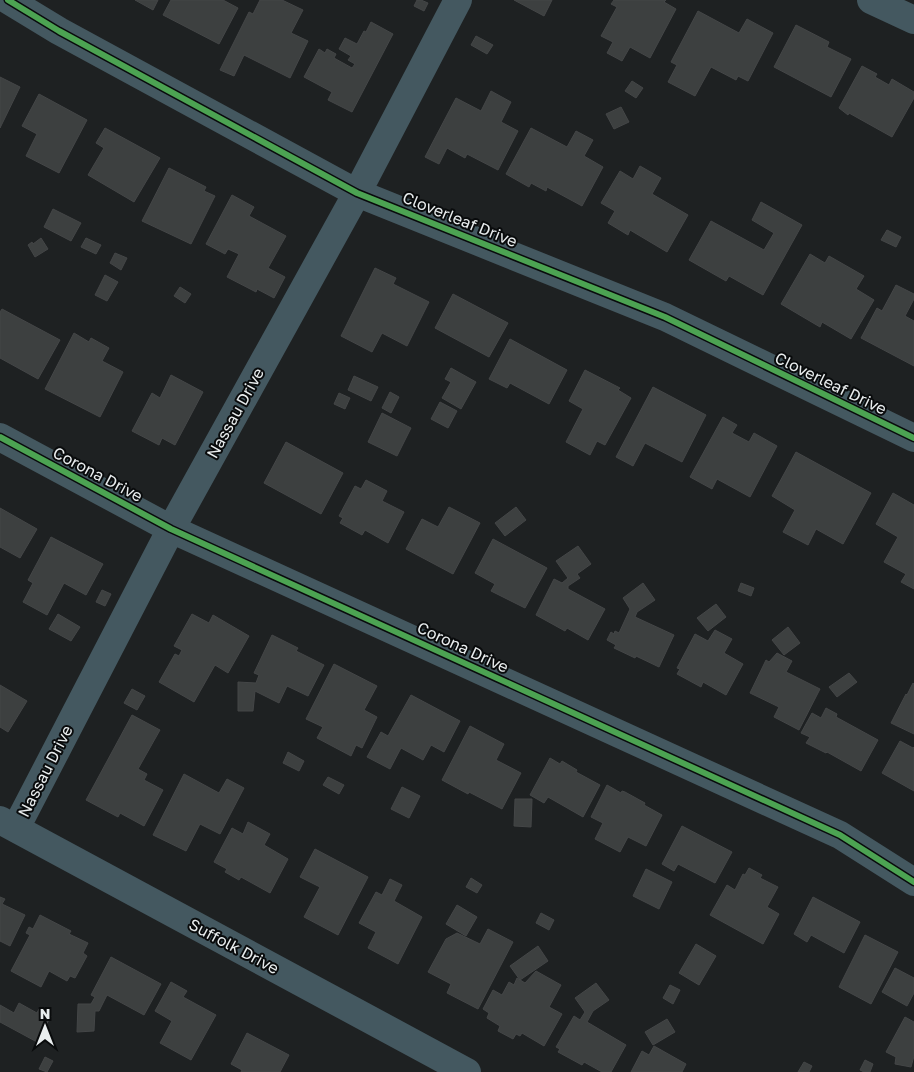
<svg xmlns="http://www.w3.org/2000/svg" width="914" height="1072" viewBox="0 0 914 1072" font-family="'Golos Text',sans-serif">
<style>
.building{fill:#3d4040;stroke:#444647}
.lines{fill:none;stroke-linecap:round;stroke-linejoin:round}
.minor{stroke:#445860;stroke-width:28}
.cycleway-casing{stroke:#090b0c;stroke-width:9}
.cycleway{stroke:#4ca352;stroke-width:6}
.labels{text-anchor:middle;stroke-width:4;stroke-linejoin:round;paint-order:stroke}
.street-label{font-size:16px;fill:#e9edee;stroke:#090b0c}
</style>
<rect width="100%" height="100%" fill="#1e2122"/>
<path class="building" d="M135,0H158L153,10Z
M171,0H223L238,8L219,44L163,15Z
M260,0H282L303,10L291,33L308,41L290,78L244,55L234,76L220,70L249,12L253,14Z
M417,0H421L428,3L424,11L414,6Z
M514,0H552L544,16Z
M614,0H666L664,2L676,9L650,58L630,47L622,61L607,53L613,42L601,36L617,7L611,4Z
M698,11L739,33L747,19L773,33L748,81L738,76L736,80L711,67L695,96L668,82L677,65L671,62Z
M371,22L393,34L352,112L328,100L332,92L304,77L319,49L325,53L327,49L336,54L334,58L352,68L355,64L348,60L351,56L339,49L345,38L357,44L364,31L366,32Z
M796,25L829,42L827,47L851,59L831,97L774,67Z
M476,36L493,45L487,54L471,45Z
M862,66L877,74L875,77L889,85L892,79L914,92V98L892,137L849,113L848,115L839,108Z
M0,77L20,87L0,128Z
M632,81L643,88L636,98L625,91Z
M491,91L511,102L501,122L518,131L498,170L467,154L465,158L447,148L439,164L425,157L456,98L481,111Z
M39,94L87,120L59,173L26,156L37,134L22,126Z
M621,107L629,122L614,129L606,114Z
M105,128L160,158L134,202L88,175L104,148L96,143Z
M531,128L567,147L576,131L593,140L584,156L603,167L582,206L547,187L546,191L531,183L529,187L506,174Z
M640,166L661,178L652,194L688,215L667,252L630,230L628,235L608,223L615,211L601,203L620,171L633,179Z
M169,168L206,187L204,191L215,196L191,244L142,221Z
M232,195L254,207L249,216L286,236L268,268L285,277L274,298L257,289L256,292L227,277L239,254L228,249L225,254L206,244Z
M761,202L802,225L763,295L729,276L726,281L689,260L711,221L764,250L774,233L752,220Z
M53,209L81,223L71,241L44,227Z
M887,230L901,237L896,247L881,240Z
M41,238L48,249L35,257L28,245L32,242L33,244Z
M86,238L101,245L96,254L81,247Z
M115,253L127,258L121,270L110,263Z
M810,254L825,263L829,256L864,276L856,289L874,300L851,339L822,322L820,327L781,304Z
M375,268L396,278L393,284L429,302L407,346L382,333L372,352L341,336Z
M105,275L118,282L107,301L95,295Z
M896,285L914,294V299L905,316L914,321V366L861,338L877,308L882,311Z
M180,287L191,294L185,303L174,296Z
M453,294L508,323L489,357L435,328Z
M2,309L60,340L38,379L0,358V312Z
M74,333L89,342L91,338L109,348L102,361L123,372L100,417L45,389Z
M510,339L567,370L549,404L510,383L507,388L489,379Z
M451,368L476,382L461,409L442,398L451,382L445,379Z
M585,370L620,388L618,390L631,398L605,445L597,441L590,455L566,442L583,409L569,401Z
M171,375L203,392L175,445L162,438L159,445L132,431L152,393L160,398Z
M354,376L378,387L371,401L348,390Z
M653,387L706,415L682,462L645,443L633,466L616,457Z
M390,392L399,397L391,413L382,408Z
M339,393L350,398L345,409L334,404Z
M440,402L457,411L448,428L431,419Z
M382,413L411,428L397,456L368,442Z
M723,417L737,425L732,433L749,442L754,433L777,446L750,497L717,479L712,489L690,477Z
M286,442L343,473L321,514L264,483Z
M796,452L871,493L843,544L816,529L808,545L783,532L795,510L772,496Z
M366,480L387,491L382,501L404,512L388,543L365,530L362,535L340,523L343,518L339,516L355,486L361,489Z
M893,493L914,505V589L901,582L906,574L884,562L898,537L876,524Z
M449,507L480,523L453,574L406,549L422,519L438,527Z
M516,507L526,520L505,536L495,523Z
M0,508L37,529L20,558L0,547Z
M51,537L103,564L86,595L64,583L47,615L23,602L33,583L28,580Z
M493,539L547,568L525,608L491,591L495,584L475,573Z
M578,546L591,564L577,574L580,578L568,586V589L605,609L588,640L567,628L565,631L536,615L554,579L562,583L568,578L556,561Z
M643,583L655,600L637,612L635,617L674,635L659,667L636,656L635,658L614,648L616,645L607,640L611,632L614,634L615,631L619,633L630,609L623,598Z
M741,583L754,588L751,596L738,591Z
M102,590L111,594L105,606L96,602Z
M716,604L726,617L708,631L697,618Z
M58,614L80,627L71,641L49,629Z
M192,614L209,623L213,615L249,636L228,673L215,665L194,702L159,682L175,654L179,656L182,650L174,646Z
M788,627L800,643L784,655L772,640Z
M715,630L732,639L724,653L743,664L726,695L703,682L701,687L677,674L680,669L677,668L695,634L708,641Z
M272,635L298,648L296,651L324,665L308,696L287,686L279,703L255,691L253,711H238V682L256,683L259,675L254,673Z
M777,653L792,661L786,672L820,689L799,730L774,717L779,707L750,693L766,660L769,662Z
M334,664L377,686L364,710L377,717L362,748L356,745L351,756L317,738L323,727L306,719Z
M849,673L857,682L837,697L829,687Z
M913,683L914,684V734L891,723L906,694L907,695Z
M0,685L27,701L8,732L0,727Z
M132,689L145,696L137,710L124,703Z
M411,695L460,721L444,752L431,745L423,760L401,748L390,769L367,757L381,732L388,736Z
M826,708L837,714L836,717L878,740L861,771L827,752L826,753L806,743L810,737L801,733L812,713L821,718Z
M132,715L160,730L138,769L147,774L144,780L163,790L144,826L120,813L118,817L86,800Z
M470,726L504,744L496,760L521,773L502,809L469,792L468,794L442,780Z
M900,741L913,748L914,747V791L882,773Z
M288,752L304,761L299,771L283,763Z
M550,758L560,764L562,761L577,770L576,772L600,785L583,817L548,797L544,803L530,795Z
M184,774L219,793L227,779L244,788L220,834L200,824L186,851L153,835Z
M328,777L344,785L339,794L323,785Z
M607,785L621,793L622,791L625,792L645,803L644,805L662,815L646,846L628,837L620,852L595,839L603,823L591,817Z
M402,787L420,796L409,818L391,809Z
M515,799H532L531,827L514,826Z
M248,822L270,834L264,845L288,859L270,893L241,877L239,880L225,872L227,869L214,862L232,828L243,834Z
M682,826L732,852L715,883L678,864L674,871L662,864Z
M315,849L368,877L338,935L304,917L320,887L300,877Z
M749,868L762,875L760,878L778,887L767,907L779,914L763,944L710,915L727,885L735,890L743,874L745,875Z
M646,869L672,882L659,909L633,896Z
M471,878L482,885L477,893L466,887Z
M390,879L402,885L394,901L422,917L398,964L368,948L376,932L359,923L376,892L382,895Z
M0,897L5,899L2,904L25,915L10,946L0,941Z
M813,897L860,922L844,953L811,935L807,942L794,934Z
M457,905L477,917L466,936L446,924Z
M541,913L554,920L549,930L536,923Z
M40,915L71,931L69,934L88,943L83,953L87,956L75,978L70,976L67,981L49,971L41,987L11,971L30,935L26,933L29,927L33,929Z
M488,929L513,942L478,1009L447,993L451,984L428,972L446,939L457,933L480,944Z
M865,935L898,952L871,1004L839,987Z
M696,944L716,956L699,985L679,973Z
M538,946L548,961L520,980L510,966Z
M111,957L161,984L144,1015L107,995L99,1011H95L94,1031L77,1032L78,1004H91L95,997L91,995Z
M895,968L914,978V993L907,1006L882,992Z
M536,971L561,985L549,1007L562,1014L544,1046L522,1033L520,1036L516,1034L513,1039L498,1031L500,1026L487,1018L489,1013L483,1009L493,990L502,995L509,982L514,985L517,978L525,983Z
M171,982L187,991L183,997L216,1015L191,1060L160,1043L172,1021L155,1011Z
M596,983L609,1000L593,1011L587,1022L626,1045L611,1072H602L584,1062L582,1065L558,1052L560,1049L556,1047L574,1016L580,1020L585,1012L575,998Z
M670,985L680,990L673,1004L663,998Z
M19,1003L37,1013L39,1009L51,1016L37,1042L0,1022V1005L14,1013Z
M905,1017L914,1022V1056L911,1067L895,1064L896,1057L886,1052Z
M667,1019L675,1032L653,1045L645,1032Z
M247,1033L289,1055L280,1072H241L242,1070L231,1064Z
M654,1046L686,1064L682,1072H631L642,1051L649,1055Z
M45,1057L53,1061L47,1072L39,1069Z
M865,1060L873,1064L870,1072H864L860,1070Z
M804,1062L812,1066L809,1072H798Z"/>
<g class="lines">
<path class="minor" d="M8,0L59,31L357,193L665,317L914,438
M871,0L914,20
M0,437L171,529L840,835L914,882
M0,820L467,1072
M16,828L171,529L357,193L458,0"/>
<g class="cycleway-casing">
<path id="cycleway" d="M8,0L59,31L357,193L665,317L914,438
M0,437L171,529L840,835L914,882"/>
</g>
<use href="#cycleway" class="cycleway"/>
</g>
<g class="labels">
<g class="street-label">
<text transform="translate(460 219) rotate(22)" y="6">Cloverleaf Drive</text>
<text transform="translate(831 383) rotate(26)" y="6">Cloverleaf Drive</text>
<text transform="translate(235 413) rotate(-61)" y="6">Nassau Drive</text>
<text transform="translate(98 474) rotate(28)" y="6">Corona Drive</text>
<text transform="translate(463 647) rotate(25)" y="6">Corona Drive</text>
<text transform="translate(45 771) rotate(-63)" y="6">Nassau Drive</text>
<text transform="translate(234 946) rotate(28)" y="6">Suffolk Drive</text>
</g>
</g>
<g transform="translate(45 1027)" stroke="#090b0c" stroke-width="4" paint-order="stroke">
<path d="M0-4L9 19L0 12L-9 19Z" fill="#e9edee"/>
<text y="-8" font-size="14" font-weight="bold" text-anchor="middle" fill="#e9edee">N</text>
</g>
</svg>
